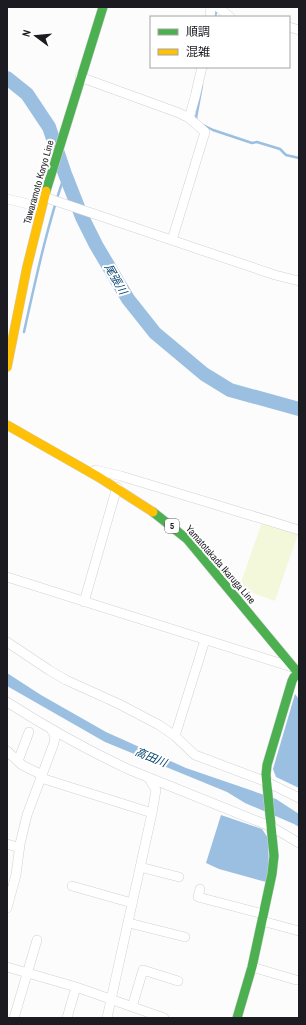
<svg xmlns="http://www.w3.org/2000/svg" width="306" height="1025" viewBox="0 0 306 1025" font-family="'Archivo Narrow','Noto Sans JP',sans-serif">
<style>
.green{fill:#f4f8da}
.water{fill:#9bbfe0}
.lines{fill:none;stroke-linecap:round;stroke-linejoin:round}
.stream{stroke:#9bbfe0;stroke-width:2.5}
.river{stroke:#9bbfe0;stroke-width:14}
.street-casing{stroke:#d2d2d4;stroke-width:10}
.fast-casing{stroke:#d2d2d4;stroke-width:10}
.slow-casing{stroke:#d2d2d4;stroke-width:10}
.street{stroke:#fff;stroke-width:9}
.fast{stroke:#4caf50;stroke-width:9}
.slow{stroke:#ffc107;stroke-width:9}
.labels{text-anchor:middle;stroke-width:4;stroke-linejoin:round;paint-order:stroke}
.shield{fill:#fff;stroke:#605f64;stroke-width:1}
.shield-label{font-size:9px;font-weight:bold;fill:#1c1b21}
.street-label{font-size:10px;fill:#1c1b21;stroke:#fff}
.water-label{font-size:11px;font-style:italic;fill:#00416c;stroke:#fff}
</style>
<rect width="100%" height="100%" fill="#fcfcfd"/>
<path class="green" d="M262,522L298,534L275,601L239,588Z"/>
<path class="water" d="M7,673L41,695L106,732L186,768L276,799L299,814V827L294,824L245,803L227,792L105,742L7,686Z
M295,694L299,699V788L276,777L273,769Z
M221,815L262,829L268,838L269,868L266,882L219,869L206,863Z"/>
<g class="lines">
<path class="stream" d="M215,17L216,12
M197,121L196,118L202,85
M203,125L213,130L252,143L257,142L280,149L286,155L299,158
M24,332C36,278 47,226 65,174"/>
<path class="river" d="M7,78L27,94L49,127L65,174L82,217L96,245L128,299L155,333L204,374L230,390L299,409"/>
<g class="street-casing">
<path id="street" d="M218,7L230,17
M210,17L211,7
M289,27L299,30
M80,77L179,113L189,118L205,132L172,240
M189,118L195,97L202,67
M44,197L275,275L299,281
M7,199L41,207
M95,470L121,476L299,530
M7,577L292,667
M84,602L117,487
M7,642L49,670L66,680L119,704L159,725L175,736L195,755L267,782L299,798
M7,702C46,727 87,750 130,770L272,827L299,843
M175,736L205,640
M7,751L22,765L42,775
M18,761L29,732
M41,778L152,813
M7,844L20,848
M140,867L179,877
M72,886L132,903
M200,889L198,897L263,914
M7,908L16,875L20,844L27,815L54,743L55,736L51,729
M262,921L299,931
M129,923L185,937
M7,967L76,987L164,1018
M252,967L296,980
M132,1007L143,970L178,981
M14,1018L37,940
M67,1018L76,987
M107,1018L152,813L156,790L148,777"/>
</g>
<g class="fast-casing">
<path id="fast" d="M46,191L103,7
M153,512L187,539L299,674
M237,1018L252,967L272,874L274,856L266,775L267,765L292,681L294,677L299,674"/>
</g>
<g class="slow-casing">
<path id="slow" d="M7,367L27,267L46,191
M7,425L100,478L153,512"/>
</g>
<use href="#street" class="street"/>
<use href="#fast" class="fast"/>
<use href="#slow" class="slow"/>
</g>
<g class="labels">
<rect class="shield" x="165" y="519" width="14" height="14" rx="3"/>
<g class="shield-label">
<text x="172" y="529">5</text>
</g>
<g class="street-label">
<text transform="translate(38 182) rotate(-74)" y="4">Tawaramoto Koryo Line</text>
<text transform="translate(221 564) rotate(49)" y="4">Yamatotakada Ikaruga Line</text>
</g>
<g class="water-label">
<text transform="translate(116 279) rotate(60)" y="4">尾張川</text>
<text transform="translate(151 757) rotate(22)" y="4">高田川</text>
</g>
</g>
<rect width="306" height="1025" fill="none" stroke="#1c1b21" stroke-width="16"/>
<rect x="150" y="16" width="140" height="52" fill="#ffffff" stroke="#a4a4a6"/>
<rect x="158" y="29" width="20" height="6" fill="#4caf50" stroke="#a4a4a6"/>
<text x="186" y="36" font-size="12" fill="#1c1b21">順調</text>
<rect x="158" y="49" width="20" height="6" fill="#ffc107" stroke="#a4a4a6"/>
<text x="186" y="56" font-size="12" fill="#1c1b21">混雑</text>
<g transform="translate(36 36) rotate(286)" stroke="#ffffff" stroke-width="3" paint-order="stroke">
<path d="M0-3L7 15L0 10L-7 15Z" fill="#1c1b21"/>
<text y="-6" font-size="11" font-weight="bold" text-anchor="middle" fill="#1c1b21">N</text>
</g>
</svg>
